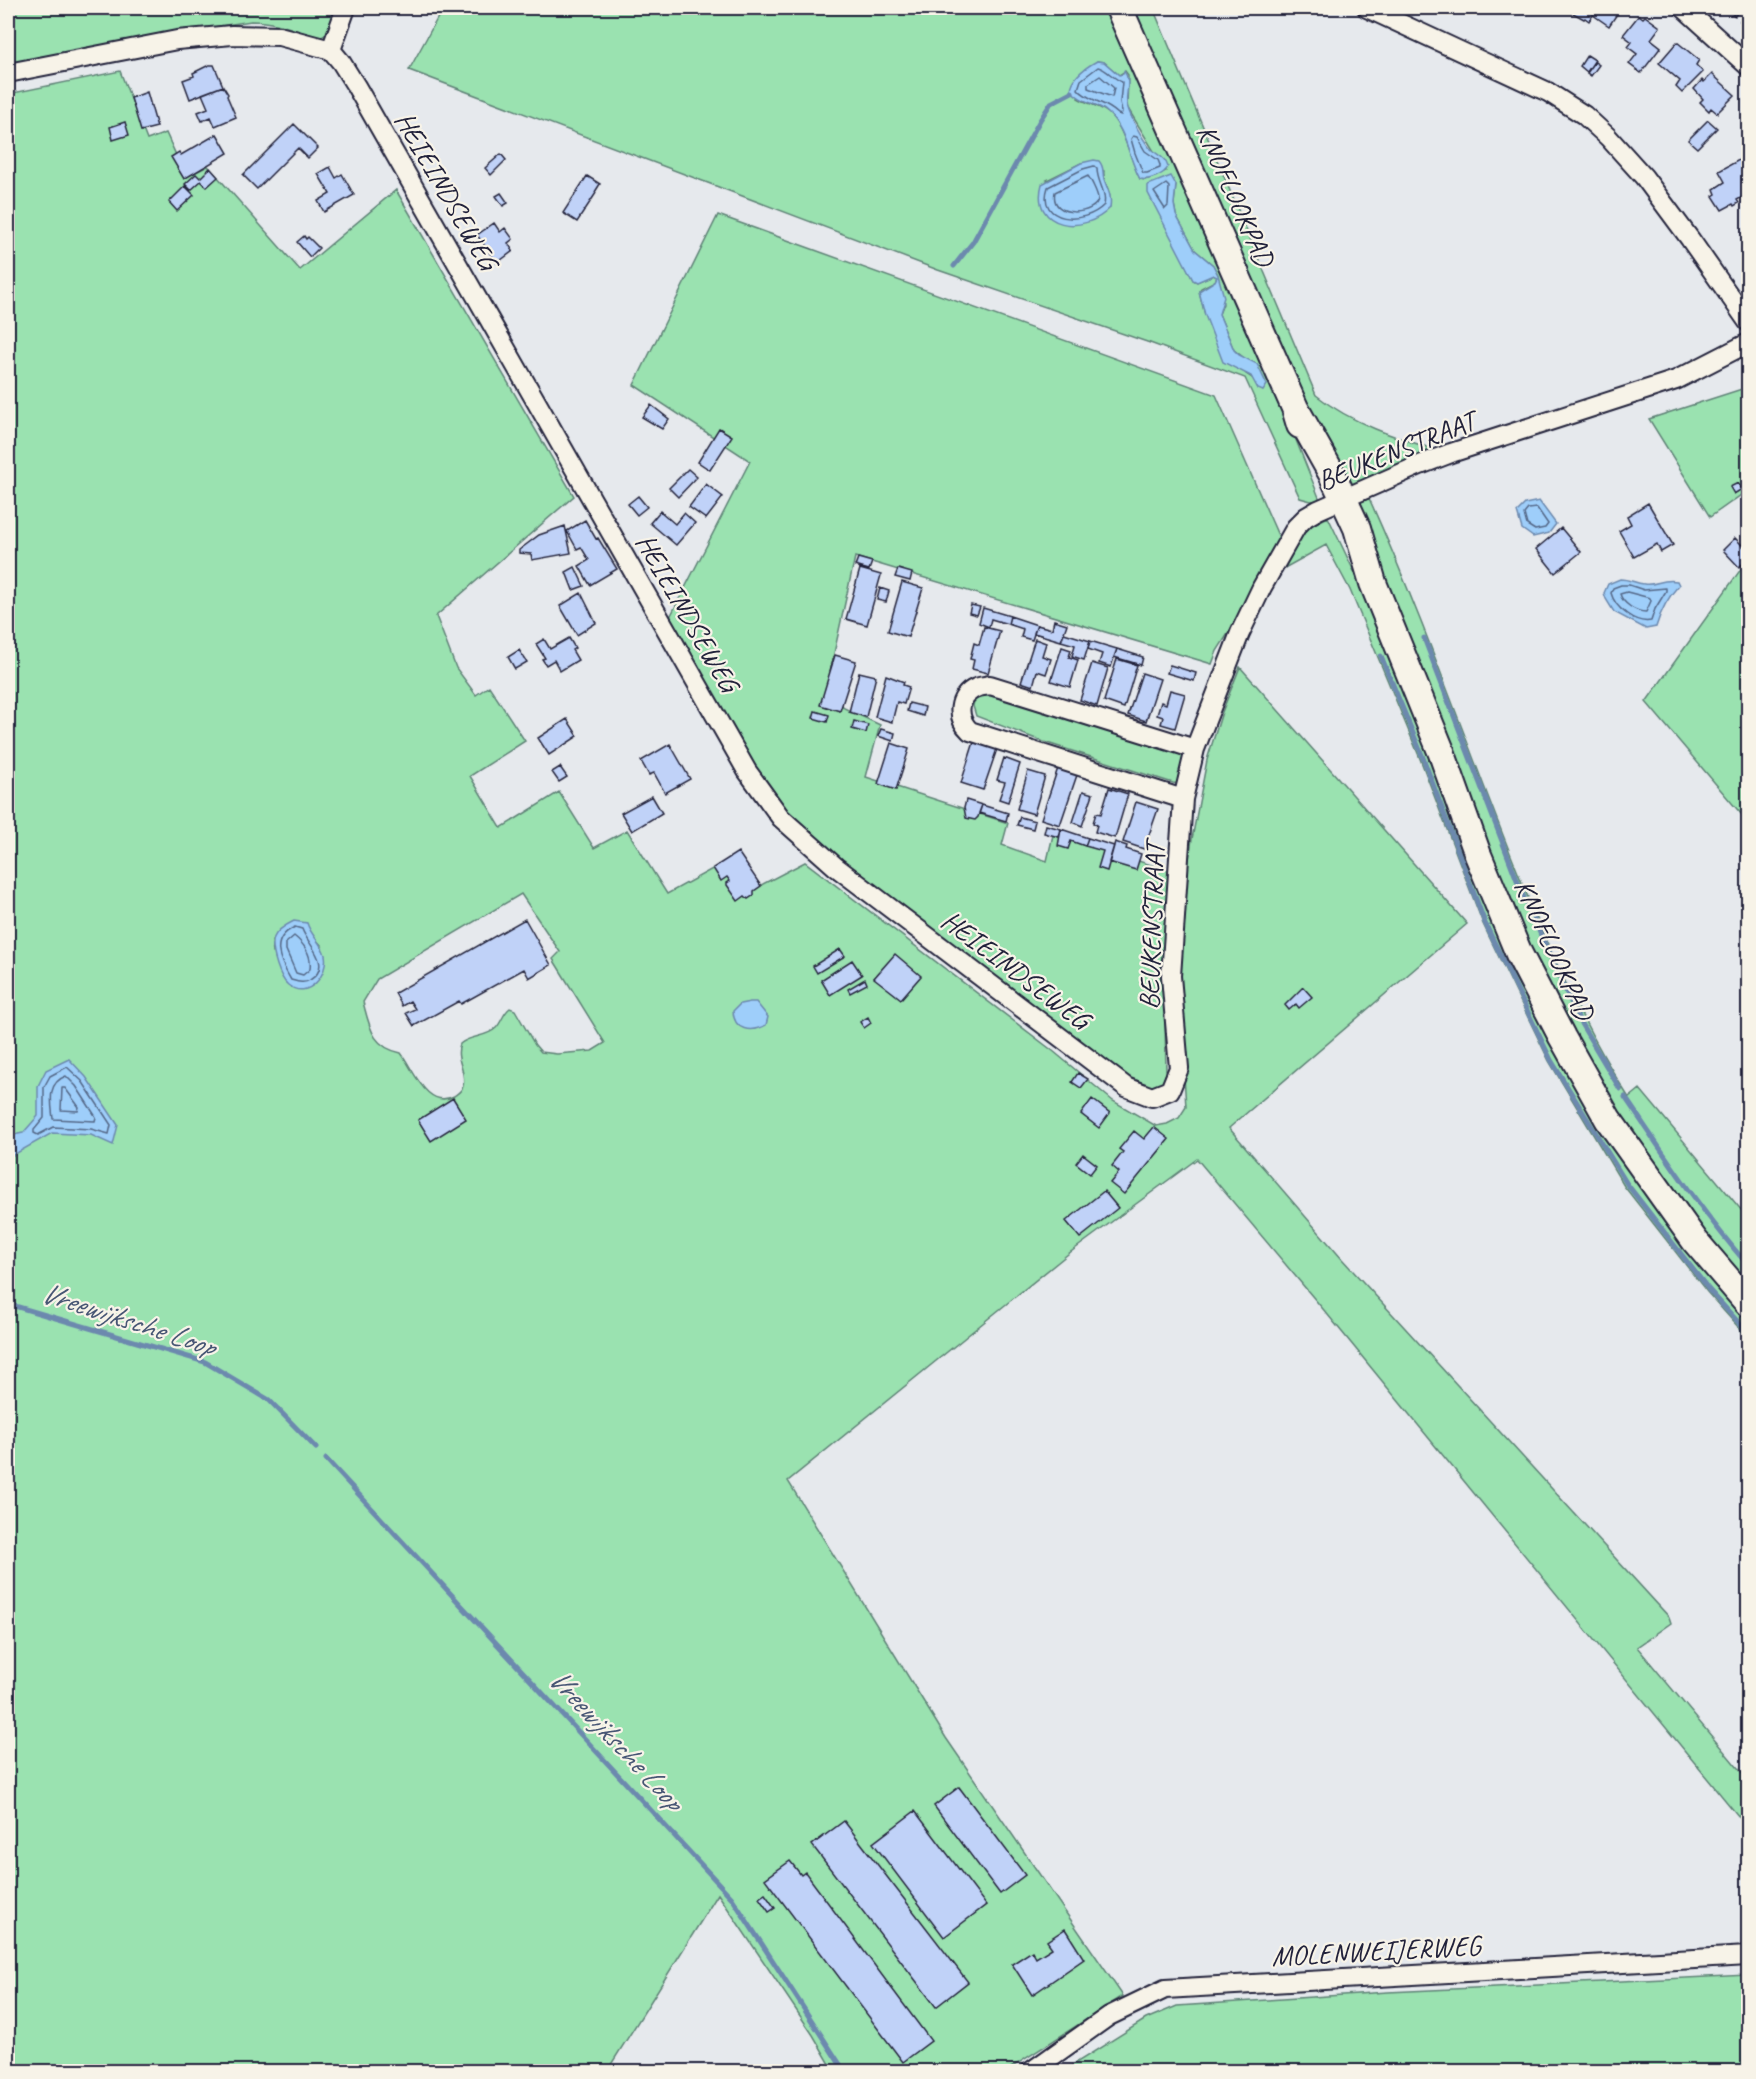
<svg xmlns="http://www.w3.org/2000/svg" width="1756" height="2079" viewBox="0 0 1756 2079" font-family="Caveat,sans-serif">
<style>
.green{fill:#9ae2b0;stroke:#5e8276;stroke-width:1.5;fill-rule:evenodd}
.water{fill:#9ecefa;stroke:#6c89ae;stroke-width:1.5}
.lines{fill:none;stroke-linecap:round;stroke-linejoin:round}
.shore{stroke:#546787;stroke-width:1.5}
.stream{stroke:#6c89ae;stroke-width:5}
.building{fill:#c0d2f8;stroke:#22223b;stroke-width:1.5}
.minor-casing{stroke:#22223b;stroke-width:22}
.secondary-casing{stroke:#22223b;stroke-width:30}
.minor{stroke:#f7f3e8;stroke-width:18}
.secondary{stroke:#f7f3e8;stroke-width:26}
.labels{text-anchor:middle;stroke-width:4.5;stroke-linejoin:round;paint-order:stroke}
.street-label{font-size:28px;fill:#22223b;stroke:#f7f3e8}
.water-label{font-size:30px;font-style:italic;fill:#475674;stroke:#f7f3e8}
</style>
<rect width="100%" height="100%" fill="#e6e9ed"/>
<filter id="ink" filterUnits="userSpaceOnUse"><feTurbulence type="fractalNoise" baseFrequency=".0167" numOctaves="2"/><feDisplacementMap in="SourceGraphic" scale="12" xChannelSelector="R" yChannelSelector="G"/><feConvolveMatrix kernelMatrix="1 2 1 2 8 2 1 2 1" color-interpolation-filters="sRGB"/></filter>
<g filter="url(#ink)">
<path class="green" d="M8,8H339L326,34L320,38C297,31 276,21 251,21L120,42L8,63Z
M443,8H1108L1274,385L1320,500L1311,501L1300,498L1245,378L1150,343L938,270L409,70ZM1097,61L1104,62L1119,75L1125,71L1128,75L1127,107L1166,171L1145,180L1140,179C1130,160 1123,120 1104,110C1096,105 1086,103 1078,98ZM1081,163L1104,171C1102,185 1113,188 1109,208L1047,180ZM1164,179L1176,185L1174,204L1176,215L1195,250L1213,265L1218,275L1223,304L1219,314L1234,350L1243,357L1263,391L1255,380L1246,374L1205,315L1199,291L1201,288L1215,281L1217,277L1213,275L1197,282L1193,280L1182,257L1157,183Z
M1129,8H1153L1316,395C1352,424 1397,438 1440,451L1346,491Z
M120,71L147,140L166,133L186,177L208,166L300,270L396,190L574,496L436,616L456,668L476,695L489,686L525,741L470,776L501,828L559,792L594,848L627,830L667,894L725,862L740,896L805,862L1053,1051L1113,1101L1156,1126L1167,1124L1179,1118L1186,1107L1180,1015V921L1192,839L1207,760L1222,712L1240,667L1467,924L1229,1128L1342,1259L1669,1617L1671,1623L1637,1647L1748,1780V1828L1328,1315L1197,1159L1068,1254L788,1481L946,1738L1123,1996L1006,2071H834L813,2035L718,1894L607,2071L8,2072V94ZM521,894L560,952L553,959L605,1043L592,1051L557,1054L541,1052L535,1045L515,1010L510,1008C503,1013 502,1022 496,1028C486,1038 470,1035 460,1044C454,1059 467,1071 463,1086C462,1091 458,1093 454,1096C427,1110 414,1070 401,1053C372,1047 370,1028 363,1002L377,979ZM306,923L309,932L322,946L273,953L272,941Z
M718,215L1216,395L1280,540L1243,610L1217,651L1212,664L855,557L831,667L832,687L844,708L880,725L866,777L1008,823L1002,845L1047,861L1053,835L1171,871L1164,972L1166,1073L1163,1082L1155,1090H1144L783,816L668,621L750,461L634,385Z
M1748,387V490L1710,517L1649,419Z
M1368,496C1411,591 1447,689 1484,786C1525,893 1567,1001 1629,1098L1640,1089L1748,1218V1287L1718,1252L1641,1149L1590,1069L1544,977L1496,871L1351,504Z
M1328,517L1373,611L1505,941L1748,1315V1338L1707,1292L1624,1186L1549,1061L1483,924L1419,756L1350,590L1326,545L1279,571L1306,528Z
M1746,562L1748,565V822L1646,702Z
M976,690L1189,755L1183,784L1173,783L1044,742L976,716L973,706Z
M1748,1975V2071H1063L1146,2019L1177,2006L1388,1992Z"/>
<path class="water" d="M1097,61L1104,62L1119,75L1123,74L1124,71C1133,83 1123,96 1128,108C1131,118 1142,138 1149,147C1156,155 1165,156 1168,167C1164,175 1149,181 1140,179C1128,158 1127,129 1107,112C1096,102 1081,103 1071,90C1072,76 1086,67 1097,61Z
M1094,160L1099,161C1105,168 1102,172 1104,179C1108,191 1112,195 1110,208C1084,236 1030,229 1042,184L1081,163Z
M1171,176L1176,185L1174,204L1176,215L1195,250L1213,265L1218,275L1224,297L1219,314L1234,350L1239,355L1257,364L1267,385L1263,391L1258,389L1251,376L1223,362L1205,315L1199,291L1215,281L1217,277L1213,275L1197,282L1193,280L1148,193V185Z
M1539,501L1556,524L1549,533L1533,537L1522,529L1517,512L1525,504Z
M1620,579C1629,579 1635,583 1644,584C1656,586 1662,578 1677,581L1679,585C1667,598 1661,610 1656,627L1646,629L1614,612L1606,599L1604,593L1608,584Z
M294,921L307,923C311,936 322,943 325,955C329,974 308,1001 288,985C283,981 279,971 277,965C269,940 271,932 294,921Z
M750,1002H756L768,1017L766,1025C751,1033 734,1031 733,1011L740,1004Z
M69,1059L86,1077L118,1125L113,1145L91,1135L52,1133L8,1158V1136L23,1133L38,1116V1086L46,1070Z"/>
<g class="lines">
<path class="shore" d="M1098,67C1105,68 1114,79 1122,82L1120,102L1122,112L1121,115L1118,114C1105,101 1088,101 1078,89L1081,80Z
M1100,76L1114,88L1112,97L1088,88V84Z
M1133,136L1137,137L1145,151L1158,160L1160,165V168L1147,173H1143L1135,153L1131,139Z
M1094,166L1097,169C1097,182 1107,192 1104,205C1084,226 1036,223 1048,187L1083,169Z
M1088,176C1091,180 1097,192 1098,198C1098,215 1049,220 1055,192Z
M1166,184L1169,187L1168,206L1165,209L1154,192Z
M1537,508L1548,524L1545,528L1535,530L1527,525L1524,514L1528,509Z
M1621,585H1629L1644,590L1666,588V591L1655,609L1651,621C1635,624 1615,608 1611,593L1613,588Z
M1627,592L1650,598L1651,601L1646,612C1636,612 1623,604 1620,594Z
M295,927L302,929C307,944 334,965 310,980C304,984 298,982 291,980C279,960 269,939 295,927Z
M294,936C304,944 312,955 310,969L303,975L296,973L286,950V943Z
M67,1067L82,1081L111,1125L109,1134L91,1129L53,1127L38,1135L34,1133V1130L44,1118V1087L50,1076Z
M66,1076L76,1086L96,1117L95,1121L53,1119C51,1101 47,1083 66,1076Z
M62,1088H65L79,1107L78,1111L61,1110Z"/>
<path class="stream" d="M954,266L973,242L1040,120L1051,103L1072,92
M1424,638L1522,893L1580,1022L1620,1089
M1381,656L1422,755L1485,923L1551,1060L1627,1184L1709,1290L1748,1333
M1625,1097C1664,1154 1702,1213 1748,1265
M8,1304L205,1362L269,1400L316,1448
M326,1459L732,1898L845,2072"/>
</g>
<path class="building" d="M1576,8H1621L1609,26L1593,15L1589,21L1585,18L1584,19L1573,13Z
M1726,8H1748V29L1740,21L1743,17L1738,12L1735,16Z
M1639,15L1643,18L1645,16L1660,27L1651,39L1661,47L1641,73L1629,64L1637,54L1628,47L1632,42L1623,35Z
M1677,42L1699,60L1696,65L1703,72L1682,93L1676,87L1680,81L1659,63Z
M1587,55L1595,60L1587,72L1580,66Z
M1595,62L1599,65L1591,76L1587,73Z
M209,65H214L223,86L190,99L183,80L194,76L193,73Z
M1712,74L1735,95L1717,113L1711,108L1709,111L1700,102L1703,99L1694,89L1702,80L1704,82Z
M223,86L228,94L227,96L236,117L215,126L211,117L202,121L198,112L208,108L202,94Z
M147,92L157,127L141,131L131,98Z
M1708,120L1717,128L1697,148L1688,140Z
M125,122L129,135L113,140L110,127Z
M294,124L318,148L308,158L298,148L257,189L243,175Z
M217,134L228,153L184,179L171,157L179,152L181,155Z
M501,154L506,160L491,175L485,168Z
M1748,155V178L1743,181L1748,194L1737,200L1739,203L1734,206L1733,204L1722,210L1713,196L1716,194L1714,189L1725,182L1719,171Z
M330,167L336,178L342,174L354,195L324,212L318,201L330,194L318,174Z
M210,168L218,177L207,187L201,181L191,190L185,184L196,174L200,178Z
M587,176L600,184L595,192L596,193L577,222L563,213Z
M185,186L194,195L177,211L169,202Z
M501,193L508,203L503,206L496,196Z
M494,223L500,232L505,228L513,239L508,243L513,251L497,263L477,235Z
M304,236L306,239L308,237L319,248L310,257L297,242Z
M651,405L669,419L662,429L642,417Z
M719,428L732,436L710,470L698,462Z
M688,469L697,477L678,497L669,488Z
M1738,483L1742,489L1734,494L1730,487Z
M706,484L723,497L706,519L689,507Z
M638,496L647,507L637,515L628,504Z
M1648,503L1673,545L1661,552L1657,544L1634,557L1619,531L1631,524L1627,516Z
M660,511L675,524L684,513L695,523L676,545L650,523Z
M585,520L596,539L598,538L617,569L590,585L579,566L589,560L581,547L577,549L567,531Z
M565,526L571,553L532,560L531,554L519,553V550L539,535Z
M1561,528L1581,552L1555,573L1536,549Z
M1735,538L1744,547L1748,544V559L1739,567L1723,550Z
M858,558L872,562L869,570L855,566Z
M575,567L584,586L573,590L566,572Z
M860,569L881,575L867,625L846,619Z
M898,569L912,573L910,581L895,577Z
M902,582L923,588L908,637L888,631Z
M880,588L889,591L886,602L877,600Z
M581,593L596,623L577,635L560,606Z
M971,605L980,607L977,615L969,613Z
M983,608L1010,616L1008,624L991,619L989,627L979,623Z
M1010,616L1037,625L1032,640L1021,637L1023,629L1008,624Z
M1054,620L1067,624L1061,641L1034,633L1037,625L1052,629Z
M984,627L1000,631L988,673L972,669L974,660L970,659L974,643L979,645Z
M1064,633L1090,641L1084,660L1072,656L1075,645L1061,641Z
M569,638L575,648L572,650L578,660L560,671L554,660L546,665L542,659L545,658L536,644L544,639L550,649Z
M1035,639L1046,643L1042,656L1051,659L1046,674L1037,671L1033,686L1021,682Z
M1090,641L1117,649L1111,667L1099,663L1102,654L1088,649Z
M1062,647L1071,650L1069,657L1078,660L1070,687L1051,681Z
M1117,649L1143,657L1141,665L1114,657Z
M519,650L527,662L515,669L508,657Z
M835,655L856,661L840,711L820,705Z
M1117,659L1137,665L1124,708L1104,701Z
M1092,663L1108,668L1097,706L1080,700Z
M1170,665L1196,673L1194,681L1167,673Z
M859,672L876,676L866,717L849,712Z
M1142,673L1160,679L1146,721L1128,715Z
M886,675L904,682L903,685L909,687L904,704L897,702L892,722L875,717Z
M1170,690L1185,694L1175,728L1161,724L1163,717L1157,715L1161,702L1166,704Z
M909,703L925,707L923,716L907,711Z
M815,711L829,715L827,722L813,718Z
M567,719L578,736L549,755L538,738Z
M854,721L868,725L866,733L852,729Z
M881,729L895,733L893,741L878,736Z
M974,742L997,749L983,790L961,783Z
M891,743L909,749L896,790L878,784Z
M670,744L690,779L665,793L654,773L649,775L641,761Z
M1004,758L1020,764L1008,802L999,799L1005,782L997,780Z
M560,767L567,777L559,782L552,772Z
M1058,768L1077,775L1060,825L1041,819Z
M1028,771L1045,776L1034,814L1017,809Z
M1109,788L1128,794L1115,838L1095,832L1097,825L1093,823L1096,813L1101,814Z
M1083,791L1093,794L1082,826L1073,822Z
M652,796L662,813L632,831L621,813Z
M966,800L982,805L978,817L975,820L966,818L964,808Z
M1136,802L1158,809L1144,849L1123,842Z
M982,805L1008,813L1006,821L979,813Z
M1020,817L1035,821L1033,829L1017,825Z
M1046,825L1061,829L1059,837L1044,833Z
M1061,829L1088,838L1085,846L1071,841L1068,849L1058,846Z
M1088,838L1114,846L1107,871L1098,868L1103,851L1085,846Z
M1115,842L1127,846L1126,849L1141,854L1136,870L1109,862Z
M738,852L761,886L754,891V895L748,899L745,896L738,901L727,885V883L730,881L727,877L721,881L713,868Z
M525,919L551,965L529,978L524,969L461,1004L459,1001L414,1026L406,1013L415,1009L410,1001L402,1006L395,993Z
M840,949L845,956L817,973L813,966Z
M895,954L921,976L901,999L874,978Z
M852,960L862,975L830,995L821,980Z
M865,979L867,984L850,993L848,989Z
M1303,987L1312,997L1299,1008L1296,1004L1289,1010L1285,1005Z
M868,1017L871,1023L864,1028L860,1022Z
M1078,1073L1088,1079L1081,1088L1072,1082Z
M453,1098L466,1119L431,1141L418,1120Z
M1092,1099L1110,1113L1099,1128L1081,1114Z
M1154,1127L1169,1139L1124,1194L1110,1183L1119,1172L1112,1166L1123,1152L1119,1149L1134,1131L1144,1139Z
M1083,1154L1097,1165L1090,1174L1076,1163Z
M1104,1191L1118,1208L1080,1238L1066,1221Z
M959,1787L1025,1875L1000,1894L934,1806Z
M915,1811L986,1905L944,1937L873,1843Z
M844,1821L968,1982L936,2007L812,1845Z
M790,1861L801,1875L805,1872L931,2041L903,2062L765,1879Z
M765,1894L775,1908L769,1912L759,1898Z
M1065,1929L1084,1959L1032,1995L1012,1964L1032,1951L1036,1958L1052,1948L1047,1941Z"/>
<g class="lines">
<g class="minor-casing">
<path id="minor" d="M1367,8L1548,92L1584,115L1608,137L1644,177L1690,239L1748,322
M1684,8L1748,66
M331,50L341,62L356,86L747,771L781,818L836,867L1126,1087L1152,1097L1170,1090L1179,1068L1171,976L1183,799L1195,749L1240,633L1262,587L1296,527L1306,517L1318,510L1420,465L1451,453L1676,380L1748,343
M331,50L346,8
M8,73L177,40L232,35L279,36L331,50
M1183,799L970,731C956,718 957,696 976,688C980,686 986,686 990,685L1195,749
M1030,2072L1109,2016L1165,1989L1748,1956"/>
</g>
<g class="secondary-casing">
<path id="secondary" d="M1119,8L1295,408L1300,425
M1295,408L1332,474L1357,528L1373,583L1441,751L1478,855L1519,954L1562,1037L1608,1119L1695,1241L1748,1303"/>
</g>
<use href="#minor" class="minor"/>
<use href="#secondary" class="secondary"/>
</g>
</g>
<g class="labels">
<g class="street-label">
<text transform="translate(447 190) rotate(60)" y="10">HEIEINDSEWEG</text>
<text transform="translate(1236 195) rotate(66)" y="10">KNOFLOOKPAD</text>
<text transform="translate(1396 450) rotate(-22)" y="10">BEUKENSTRAAT</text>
<text transform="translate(688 612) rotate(60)" y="10">HEIEINDSEWEG</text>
<text transform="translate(1151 926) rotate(-88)" y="10">BEUKENSTRAAT</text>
<text transform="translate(1555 949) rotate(65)" y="10">KNOFLOOKPAD</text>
<text transform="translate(1016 969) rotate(37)" y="10">HEIEINDSEWEG</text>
<text transform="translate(1376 1950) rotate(-3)" y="10">MOLENWEIJERWEG</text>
</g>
<g class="water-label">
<text transform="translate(128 1319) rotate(18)" y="10">Vreewijksche Loop</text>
<text transform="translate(616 1739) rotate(47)" y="10">Vreewijksche Loop</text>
</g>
</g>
<rect width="1756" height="2079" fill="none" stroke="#f7f3e8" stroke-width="30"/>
<rect x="15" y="15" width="1726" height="2049" fill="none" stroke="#22223b" stroke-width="2" filter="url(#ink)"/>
</svg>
